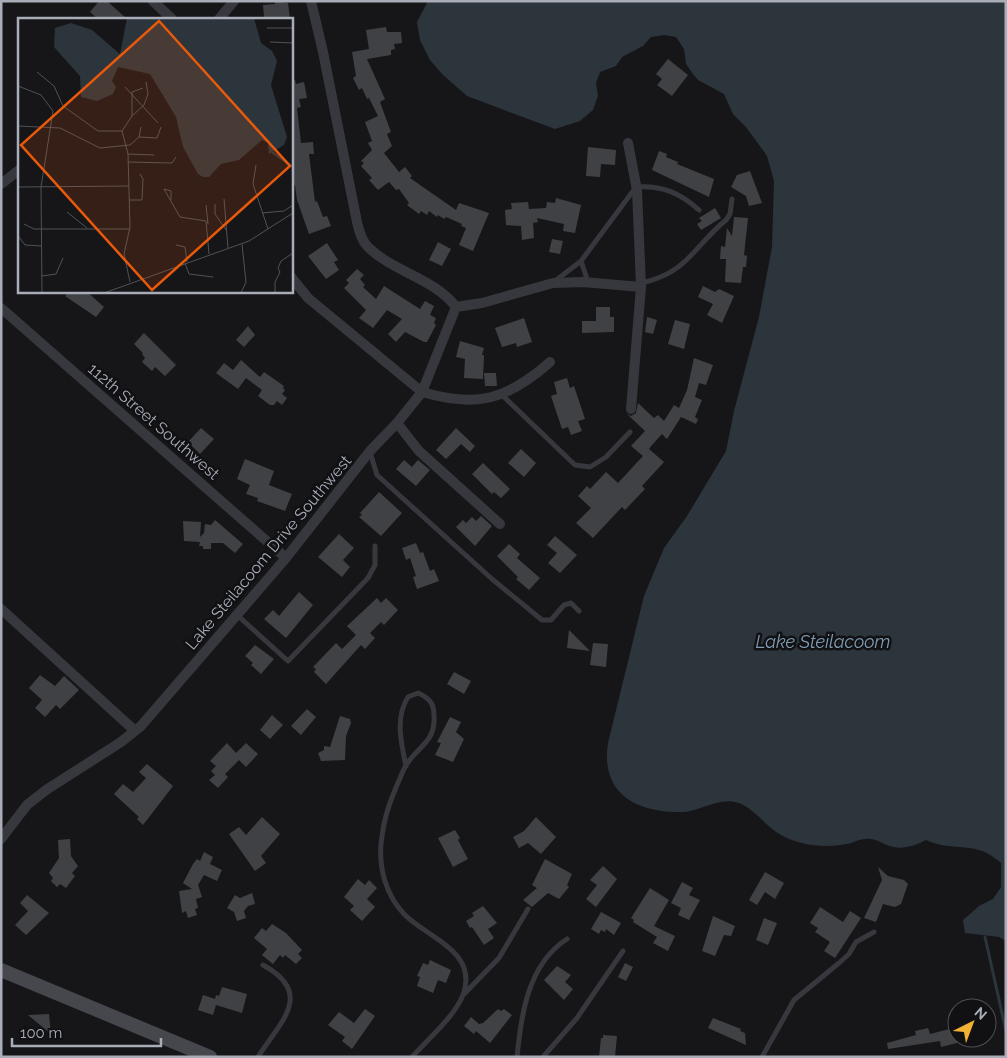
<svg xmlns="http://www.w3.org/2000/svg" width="1007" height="1058" viewBox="0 0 1007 1058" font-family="Raleway,sans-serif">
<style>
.water{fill:#2c353c}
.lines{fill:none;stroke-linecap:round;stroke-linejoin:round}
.stream{stroke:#2c353c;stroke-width:3}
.building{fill:#404145}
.service{stroke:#37383d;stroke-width:5}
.minor{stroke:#37383d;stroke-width:10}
.secondary{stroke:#45474d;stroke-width:14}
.labels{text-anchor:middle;stroke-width:5;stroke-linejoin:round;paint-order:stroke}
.street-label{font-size:16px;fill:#a8adb8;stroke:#111113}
.water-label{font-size:18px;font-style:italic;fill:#7f9bb3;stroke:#111113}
.inset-river{fill:none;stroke:#2c353c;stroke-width:2.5}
.inset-road{fill:none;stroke:#505258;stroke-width:1}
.view{fill:#e8590c;fill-opacity:0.15;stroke:#e8590c;stroke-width:2.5}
.inset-edge{fill:none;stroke:#a8adb8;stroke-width:2.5}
</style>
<rect width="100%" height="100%" fill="#161618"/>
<path class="water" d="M428,1H1006V941L999,937L965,933L963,920L979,906L993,899L1001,887V863C975,839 955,853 926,840C914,846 901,851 887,845C880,842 873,838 865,839C859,839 853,843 847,844C825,848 801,846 781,835C765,826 755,809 739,803C720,796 701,811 683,812C638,813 600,795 608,743L644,596L664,548L687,516L726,451L734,411L759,317L772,247L774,181L767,156L746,127L733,114L724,94L698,80L693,74L686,64L684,49L676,37L665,35L651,37L643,46L622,57L616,66L600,72L596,83L598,96L593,110L580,121L555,129L467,96L443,75L430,60L420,40L417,22Z"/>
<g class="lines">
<path class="stream" d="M985,937L1006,1031"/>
</g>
<path class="building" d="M99,1H107L127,19H98L90,12Z
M275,1L288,3L290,19L264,17L263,5L275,4Z
M386,27L387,32H401L402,43L394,44L395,49L391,50V55L367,59L385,99L380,102L391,132L387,134L392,146L384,153L399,172L405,167L412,176L410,178L456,210L459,203L489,213L473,251L459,245L466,228L461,226L462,224L446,217L444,219L438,215L437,217L429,211L427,215L421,211L419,214L407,205L409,203L399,189L396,190L389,182L378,190L369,180L372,178L361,166L364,163L361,161L372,150L368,143L372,141L365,122L378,116L369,98L367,99L362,88L359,90L353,78L356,76L352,52L369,49L366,30Z
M668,59L688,75L672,96L657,85L662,79L656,74Z
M291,80H295L296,84L304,82L307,98L299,99L301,107L297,108L301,143L313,142L314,154H309L315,202L317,201L323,217L327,216L331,226L309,234L297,200L295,185H291Z
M588,147L616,150L615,165L601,164L600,177L586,176Z
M659,151L667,154L666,157L678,162L677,164L714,179L709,197L652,170Z
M750,171L762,203L749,206L746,196L731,187L737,175Z
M556,198L581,205L575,233L563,231L564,224L537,218L538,222L533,223L534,238L522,240L521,226L506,225L505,210L512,209L511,203L528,202L529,209L546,208L547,202L555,203Z
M715,208L721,218L701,230L697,224L702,221L699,218Z
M734,217L748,218L744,255L747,256L746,267H743L741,283L725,282L726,259H720L721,246L725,247L727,228L732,236Z
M552,239L563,241L560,254L549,252Z
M438,242L451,249L442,266L429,260Z
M327,243L338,260L334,262L339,270L326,279L308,256Z
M357,269L364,275L360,279L365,285L363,287L376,299L384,286L420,309L425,301L434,306L430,315L436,318L434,323L436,325L427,342H424L405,332L396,342L388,334L402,319L387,310L373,328L359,318L366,310L344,288L349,283L346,280Z
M703,286L715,292L719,289L734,296L722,323L707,315L713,304L698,297Z
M69,291H86L104,307L96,317L65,296Z
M596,307H610V317H614V332L582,333V321H596Z
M647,317L657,320L653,334L645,332Z
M524,318L532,342L517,347L516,343L502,347L495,328Z
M675,320L690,324L684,349L668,344Z
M248,326L255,335L244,347L236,340Z
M144,333L176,365L165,376L155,367L152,371L142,362L145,358L142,354L143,353L134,344Z
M460,341L484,348L482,355H484L483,379L464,378L465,359L456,357Z
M694,358L713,365L706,385L699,383L695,397L702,400L695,417L698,419L696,424L681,417L667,439L662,434L652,445L649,449L664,462L642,486L645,489L625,510L622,507L593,538L576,523L591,508L578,496L587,486L590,489L606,472L618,483L643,456L631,446L645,431L627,414L631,416L636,413L638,403L654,418L658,415L664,421L674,405L679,408L687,390Z
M241,360L260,377L264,372L284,386L283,388L285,390L282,394L287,398L282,405L277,401L274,405H270L258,396L262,390L246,378L238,389L216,373L224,363L233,370Z
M484,373H496L497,386H485Z
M567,378L570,388L574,386L585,419L578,421L582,431L571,435L568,427L562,429L551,396L557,394L554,382Z
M201,428L214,439L200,454L188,442Z
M456,428L475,446L470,452L461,444L446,459L436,450Z
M521,449L536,463L524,477L508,463Z
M245,459L274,471L269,485L292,494L285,511L257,501L258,498L246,494L250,485L237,479Z
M404,460L412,467L418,460L430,470L416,486L396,469Z
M483,463L510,489L501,498L494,492L492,494L472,474Z
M379,492L402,513L381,536L359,517L362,515L360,513Z
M481,516L492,526L475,546L456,527L463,520L466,523L472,517L476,521Z
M215,520L243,544L235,553L223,543H211V549H203V546H199L200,542L184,541L183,521L201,522L200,537L204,533L205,524L211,525Z
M339,534L354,548L343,560L350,567L342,577L318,557Z
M555,536L577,555L560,573L548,563L557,553L547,545Z
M416,543L420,553L423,552L430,571L434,569L439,581L417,589L413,577L416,576L410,558L406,560L402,548Z
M509,544L520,554L517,558L540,578L529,590L516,579L518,577L497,556Z
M299,592L313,605L286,638L264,619L273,610L279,616Z
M377,598L381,603L386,598L398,610L384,625L381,622L370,633L375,638L365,649L361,645L326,684L314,672L316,669L313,667L336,643L342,649L356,635L347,626Z
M569,630L590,651L567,648Z
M593,643L608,644L606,667L590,665Z
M255,645L274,659L261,674L251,665L253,663L245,656Z
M454,672L471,681L464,694L447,684Z
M40,675L55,686L64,676L79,690L60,709L56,705L45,717L35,708L42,700L29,688Z
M307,709L316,717L301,735L291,726Z
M272,715L283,725L270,739L260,730Z
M340,716L350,719L351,723L346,736L345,760L321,761L318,753L324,750V746L330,747Z
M450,717L461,722L456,732L464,739L453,762L435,755L441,743L437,742Z
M227,743L236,753L246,743L258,754L246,767L239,760L225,774L228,777L218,788L209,780L215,775L211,771L216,766L210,761Z
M147,764L173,786L143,825L137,819L139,817L114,794L123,784L133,792L146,778L139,772Z
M262,817L280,834L261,856L266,863L255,871L229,834L239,827L246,835Z
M536,817L556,837L541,854L528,843L519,848L513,837L524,831Z
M455,830L460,838L458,840L468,859L453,867L438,838Z
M70,839L71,856L78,866L72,873L75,876L66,888L60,884L57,887L51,881L53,878L49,873L59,858L58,840Z
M204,852L213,857L210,864L222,870L217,881L204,875L198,885L202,897L196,899L198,908L195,909L197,915L188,918L186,911L182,913L179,891L192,889L183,883L193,864L197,859L200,861Z
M545,859L572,874L567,885L569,887L559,899L548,893L532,907L523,900L537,888L532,885Z
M603,866L617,879L596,907L586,899L597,885L590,880Z
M878,867L888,876L904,880L908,884L901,904L895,907L883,904L876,922L864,918L882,880Z
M765,872L784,883L775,899L765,892L757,905L749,900Z
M358,879L365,885L369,880L377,888L367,899L375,907L362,921L350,910L354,906L344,897Z
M682,882L693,888L689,895L700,900L689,920L678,915L681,908L671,903Z
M650,888L669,900L654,926L675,936L668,951L653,943L657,937L633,922L634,920L631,918Z
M252,893L255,904L248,906L244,911L246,918L237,921L234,912L227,908L235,895L240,898Z
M27,895L49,913L26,935L15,925L28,911L20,903Z
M483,906L497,923L488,929L494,938L484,945L472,927L470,928L466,921L474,916L472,913Z
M820,907L843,922L850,911L861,918L835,958L824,951L830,942L815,932L818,928L810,923Z
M601,912L621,923L614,935L606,929L605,932L601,930L599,934L591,929Z
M713,916L735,926L731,936L724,935L715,956L702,951Z
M764,918L777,923L768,945L756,940Z
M272,924L286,933L302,950L298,954L302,958L296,964L285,955L283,958L280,955L273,964L262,955L267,949L254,938L262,928L266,931Z
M430,960L451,970L446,983L438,980L433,993L417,986L420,977L417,976L423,963L428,965Z
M625,963L633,967L626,981L618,977Z
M557,966L571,975L565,982L573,989L564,1000L544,980Z
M222,987L247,994L242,1013L216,1005L213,1015L198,1010L203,995L215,999L216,995L219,996Z
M365,1009L375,1016L352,1049L342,1041L345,1037L328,1025L339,1012L354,1023Z
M498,1009L501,1011L504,1009L512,1015L490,1043L476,1031L474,1034L464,1026L471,1017L479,1024L483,1023Z
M49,1014L51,1034L28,1015Z
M713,1018L741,1029L740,1031L745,1033L746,1045L708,1028Z
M957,1027V1043L941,1047L940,1041L888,1049L887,1043L916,1035L915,1031L928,1028L930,1034Z
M603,1035L617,1036L615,1057H599L601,1038H603Z"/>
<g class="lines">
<path class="service" d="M581,261L588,282
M555,281L581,261L636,187C662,185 680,193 699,210
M641,283C688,273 694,246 726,220L730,214L732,199
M502,395L575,465L590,467L606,457L630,432
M370,452L377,475L492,579L542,620H551L564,605L571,603L579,611
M237,615L288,661L368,578L375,565V546
M406,766C401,743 395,717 408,697L418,693C429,698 434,703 434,715C436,745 415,746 404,769C392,796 384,814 381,844C379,869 386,895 404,914C427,938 479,951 463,995C455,1016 427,1040 412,1057
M463,995L499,958L528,909
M258,1057C279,1023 316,994 263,965
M517,1057C521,1015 528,964 567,939
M543,1057L577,1018L623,951
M762,1057L794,1000L839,963L849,954L856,942L874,932"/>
<path class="minor" d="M153,1L172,19
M311,1L323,52L357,222C359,230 361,240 368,247C393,272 434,278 456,307
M219,19L234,1
M628,143L637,190L641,287L631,409
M1,184L19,170
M291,277L308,298L422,392C477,408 507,400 550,362
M456,307L482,303L553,283L583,282L641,287
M1,308L286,558
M397,423L419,451L500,524
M1,609L134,730
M1,839L27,805L46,790L121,742L141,726L286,558L370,451L397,423L422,392L456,307"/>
<path class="secondary" d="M1,970L210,1057"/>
</g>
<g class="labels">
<g class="street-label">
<text transform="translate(154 421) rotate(41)" y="6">112th Street Southwest</text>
<text transform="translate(268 552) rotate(-50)" y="6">Lake Steilacoom Drive Southwest</text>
</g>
<g class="water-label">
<text x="823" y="648">Lake Steilacoom</text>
</g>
</g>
<g transform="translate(18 18)">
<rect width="275" height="275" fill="#161618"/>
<path d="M109,0H236L243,25L254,33L259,43L253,67L269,119L266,127L251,136L250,125L244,122L221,142L203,146L191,159H185L180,156L165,129L158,99L132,56L100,49L94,63L98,69L95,76L79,83L63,79L62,58L36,29L37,10L53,5L74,12L102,36Z" fill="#2c353c"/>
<path class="inset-river" d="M254,134L275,149"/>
<path class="inset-road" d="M249,10H275M252,24L275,25M19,54L36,68L45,88L80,113H104M0,68L23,77L35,93L23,169L24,275M107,69L140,105M126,87L130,76L128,64M114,98V74L125,70M0,108L42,110L82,130L112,127L121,119L123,109M104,113L110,136L112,209L106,236L112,264M104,113L114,98L126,87M121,119L139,120L143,109M110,136L136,137M110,144L154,145L158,139M238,147L235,166L250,211M0,169L111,168M206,181L210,230M111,182H124L125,161L122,156M153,182V173L146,171L162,199L188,203L191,236M197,186V196L208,212M188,187L190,206M49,194L69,210M244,195L266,193L275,187M6,206L16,211H112M1,219L7,227L24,228M158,227L167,229L169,244M167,245L171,256L195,259M262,254L260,250L263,243L275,235M24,258L38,256L45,240M86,275L231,223L275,195M223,275L228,264L224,226M257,275V264L262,254"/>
<path class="view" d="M141,3L272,148L134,272L3,127Z"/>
<rect width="275" height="275" class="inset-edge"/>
</g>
<rect width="1007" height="1058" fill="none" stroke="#a8adb8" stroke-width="5"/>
<g transform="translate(972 1023) rotate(42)"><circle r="24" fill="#111113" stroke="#4d4f55"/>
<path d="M0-4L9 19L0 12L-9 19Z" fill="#f2b134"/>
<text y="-8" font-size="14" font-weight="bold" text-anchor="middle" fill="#a8adb8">N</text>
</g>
<path d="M12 1038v8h149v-8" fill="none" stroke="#a8adb8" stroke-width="2.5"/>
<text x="20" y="1038" font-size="15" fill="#a8adb8" stroke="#111113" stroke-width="4" paint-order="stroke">100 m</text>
</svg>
